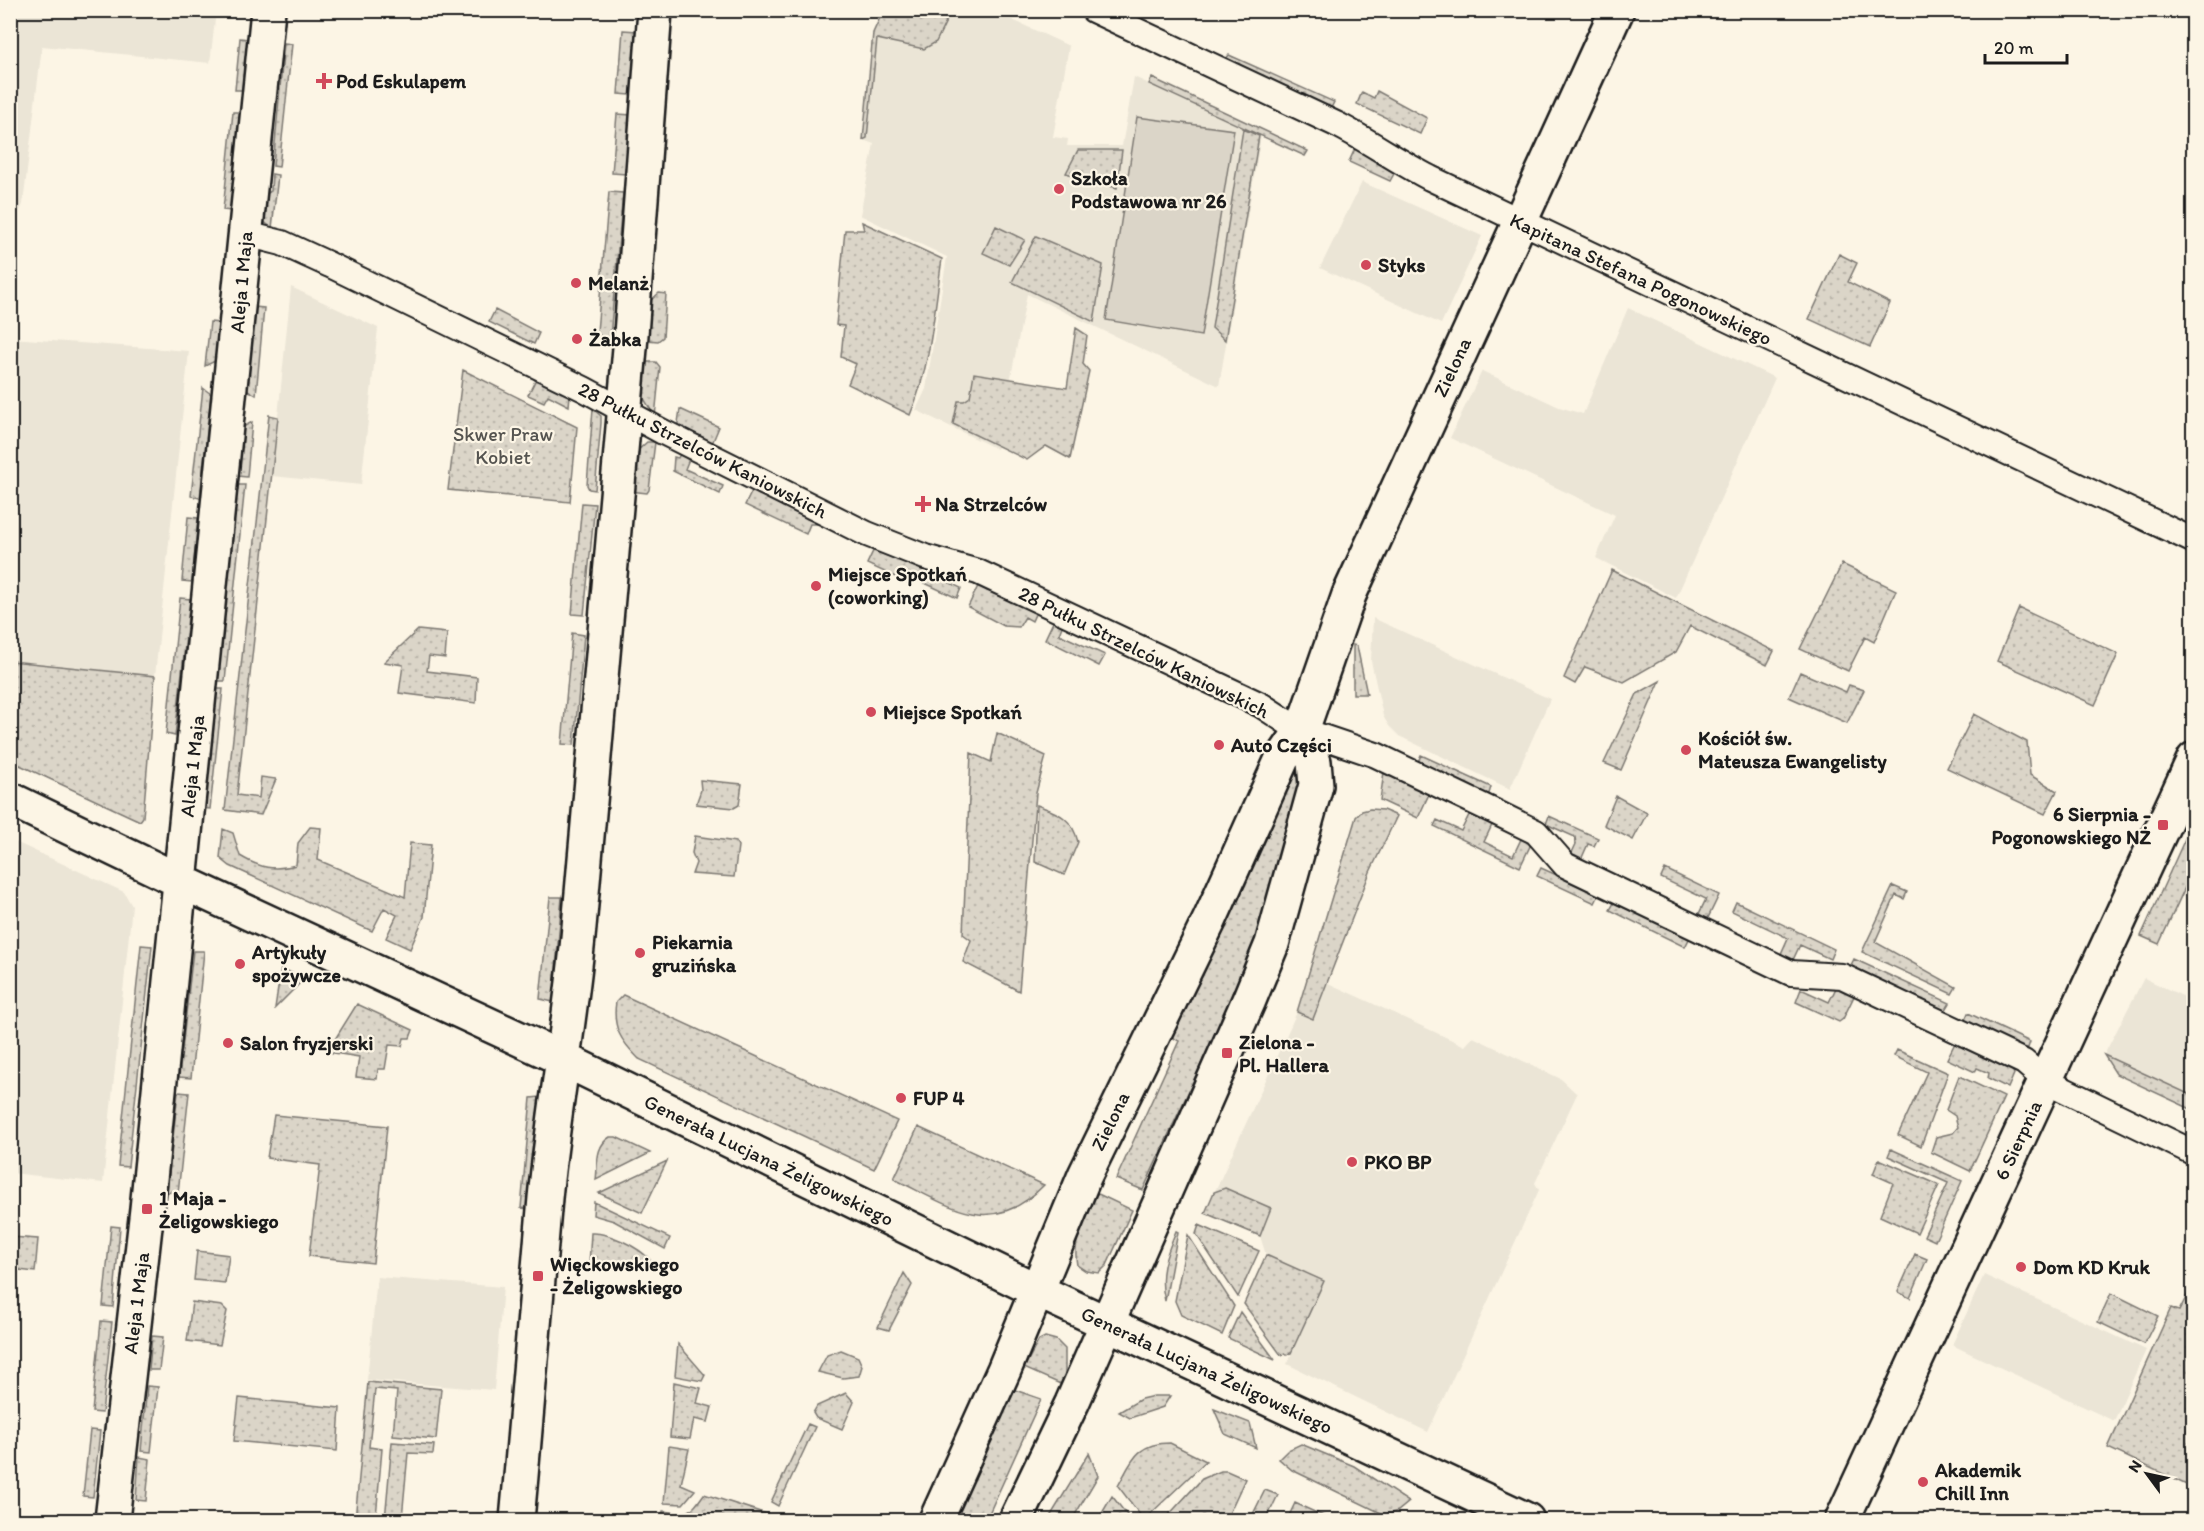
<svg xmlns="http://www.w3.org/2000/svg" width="2204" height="1531" viewBox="0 0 2204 1531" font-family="Itim,sans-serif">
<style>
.built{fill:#ebe5d6}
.green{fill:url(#green-dots);stroke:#7c7872;stroke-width:1.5}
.pitch{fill:#dbd5c8;stroke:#7c7872;stroke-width:1.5}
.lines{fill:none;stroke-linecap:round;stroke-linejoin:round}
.street-casing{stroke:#1c1c1c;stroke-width:28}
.secondary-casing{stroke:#1c1c1c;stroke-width:38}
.street{stroke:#fcf5e5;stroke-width:24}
.secondary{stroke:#fcf5e5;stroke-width:33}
.poi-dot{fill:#d1495b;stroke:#fcf5e5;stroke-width:2}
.labels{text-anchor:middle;stroke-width:4.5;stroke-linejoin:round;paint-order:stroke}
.poi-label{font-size:20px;font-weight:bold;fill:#1c1c1c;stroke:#fcf5e5;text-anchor:start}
.street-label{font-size:20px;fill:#1c1c1c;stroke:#fcf5e5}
.park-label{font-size:20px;fill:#555450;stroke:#fcf5e5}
</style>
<defs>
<pattern id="green-dots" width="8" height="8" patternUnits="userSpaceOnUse" patternTransform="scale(1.5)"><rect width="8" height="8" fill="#dbd5c8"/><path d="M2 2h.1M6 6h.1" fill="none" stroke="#bbb6ab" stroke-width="1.8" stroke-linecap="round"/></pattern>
</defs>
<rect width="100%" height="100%" fill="#fcf5e5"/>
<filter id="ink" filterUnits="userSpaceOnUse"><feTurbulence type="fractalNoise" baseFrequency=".0167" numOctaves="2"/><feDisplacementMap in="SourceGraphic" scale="12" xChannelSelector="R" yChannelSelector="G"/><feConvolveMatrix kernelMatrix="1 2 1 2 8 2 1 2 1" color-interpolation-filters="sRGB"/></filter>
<g filter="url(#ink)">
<path class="built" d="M11,10L216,11L210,63L42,46L23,204L11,233Z
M883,11H993L1069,46L1053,137L1068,139L1067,146H1122L1134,77L1261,135L1219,386L1027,294L997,449L916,410L926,389L947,257L860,215L874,144L863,140L874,31Z
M1362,182L1482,236L1441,324L1320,268Z
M291,287L378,328L361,485L272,476Z
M1628,308L1775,378L1676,598L1596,558L1615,515L1450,438L1482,371L1559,407L1583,414Z
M11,338L189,351L155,676L11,661Z
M1373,618L1550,699L1510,789L1399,736L1389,726L1383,716L1371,661Z
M11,840L124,892L132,906L103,1183L11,1173Z
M2144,978L2193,1001V1096L2104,1055Z
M1328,983L1465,1046L1473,1037L1561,1079L1577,1094L1535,1183L1539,1190L1428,1432L1287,1364L1324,1281L1266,1255L1260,1236L1205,1213L1297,1012L1313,1019Z
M1984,1275L2146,1350L2114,1421L1952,1345Z
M377,1277L503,1287L494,1390L367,1380Z"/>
<path class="green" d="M883,11H951L936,42L924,49L877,39L867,138L863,140L873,33Z
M623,30L637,31L631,95L618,94Z
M240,38L248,39L242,90H235Z
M284,43L292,44L279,167L273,166Z
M1229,55L1334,102L1331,108L1226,59Z
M1152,78L1308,151L1305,156L1149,84Z
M1377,91L1427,118L1420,134L1357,104L1362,92L1374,98Z
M233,112H241L231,211L223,210Z
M617,114L632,115L626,174L612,173Z
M1243,129L1259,136L1225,340L1212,328Z
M1357,144L1396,170L1390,181L1349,162Z
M1078,150H1122L1117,188L1066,173Z
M272,174L278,175L272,228L263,221L258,199L271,191Z
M609,192L623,193L610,337L600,336L597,332Z
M862,222L942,259C934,311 931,366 910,415L848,384L856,364L841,357L844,326L836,325L845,230H864Z
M996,226L1025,240L1009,265L983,253Z
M1036,236L1103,265L1094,322L1012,282Z
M1839,254L1857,263L1848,282L1890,303L1870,347L1809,319Z
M659,293L666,294L663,337L658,341L647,340L651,300Z
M254,307L264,308L256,395L246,389Z
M495,310L539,333L534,344L489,322Z
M210,322L219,323L215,361L205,366Z
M1076,328L1087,335L1083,364L1089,371L1070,459L1046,446L1027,460L953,424L958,401H964L970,397L974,373L1067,388Z
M646,362H656L660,367L655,417L643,397Z
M463,370L577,427L570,502L448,490Z
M536,379L570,395L569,406L548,395L544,402L528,395Z
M203,388L211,394L200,498L191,496Z
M593,409L601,416V423L595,490L589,489L587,485Z
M680,409L719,427L711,446L677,430Z
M269,415L278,417L237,795L259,798L261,777L276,779L261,815L225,810Z
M252,422L247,477L237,476L243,427Z
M647,442H655L649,490L647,493L630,491L635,453Z
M680,454L689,459L685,469L723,486L720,494L673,471L674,457L678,458Z
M237,485H245L225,681H216Z
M753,489L821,524H810L806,534L745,505Z
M582,503L595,504L584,615L572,614Z
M188,517L198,518L192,582L182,581Z
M875,547L961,588L957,598L914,578L911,584L867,564Z
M1842,564L1896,590L1874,642L1865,637L1848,671L1800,649Z
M1612,570L1774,651L1767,665L1690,626L1676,652L1624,682L1585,667L1575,684L1564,678Z
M979,584L1036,612L1032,621L1025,617L1019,627L1004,626L968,607Z
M180,598L190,599L175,736L166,734Z
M2019,608L2118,654L2095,705L1997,661Z
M1054,620L1063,624L1059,634L1105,655L1099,666L1045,639Z
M418,630L447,633L445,658L429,656L427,671L477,677L476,703L399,693L403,665L384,662Z
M572,633L584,635L574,745L562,744Z
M1353,645L1357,646L1367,694H1353Z
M11,661L155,676L143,817L140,821L11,761Z
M1800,672L1846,692L1849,685L1864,690L1847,723L1789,697Z
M1660,681L1621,770L1604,763L1637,694Z
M215,689H223L210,809L201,808Z
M1974,714L2027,742L2030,775L2057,791L2045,814L1947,768Z
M997,733L1046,756L1036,793L1019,991L963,962L971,940L963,934L971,753L991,762Z
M1421,755L1491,787L1488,797L1417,764Z
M1302,767L1306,769L1262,922L1246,967L1143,1190L1116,1179L1179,1041L1168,1035L1294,769Z
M1384,772L1429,794L1418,818L1380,800Z
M700,780L742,784L739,805L734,808L696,804L701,790Z
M1616,796L1647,813L1633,840L1604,825Z
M1037,805C1058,813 1072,817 1078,842L1064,875L1035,862Z
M1370,809L1383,810L1397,816L1370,872L1313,1019L1297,1012L1356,817L1362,811Z
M1470,813L1493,823L1484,842L1513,856L1522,837L1532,842L1520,867L1434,826L1437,820L1461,831Z
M1549,816L1598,838L1594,846L1588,844L1580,862L1570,857L1576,844L1575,837L1546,824Z
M2193,821V870L2159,944L2141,936Z
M310,827L321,828L318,860L405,897L410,843L431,845L424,917L410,949L386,938L397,915L384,908L372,931L230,866L220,858L223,829L233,833L240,856C260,868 274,871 296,865L298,843Z
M695,836L736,842L738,846L734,877L692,874L696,863L692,853Z
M1541,868L1561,877L1563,873L1572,877L1570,882L1600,893L1595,903L1537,876Z
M1665,869L1719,895L1706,922L1697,918L1706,899L1661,878Z
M1893,886L1907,892L1904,899L1896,895L1875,942L1956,987L1952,994L1862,952Z
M550,897H562L553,1002L540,999Z
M1736,902L1834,949L1830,959L1800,945L1792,962L1780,956L1788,938L1732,911Z
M1614,903L1690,937L1685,947L1610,910Z
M141,945L152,946L128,1167L118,1166Z
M193,951H204L191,1078L179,1077Z
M1854,959L1950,1003L1944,1013L1849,969Z
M281,968L304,979L275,1008Z
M1837,986L1855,994L1843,1019L1839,1022L1796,1002L1801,989L1829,1002Z
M623,995L897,1121L874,1169L639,1059C621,1041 612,1028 616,1002Z
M357,1004L413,1030L410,1038H404L402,1046L389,1045L385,1069H378L377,1079L356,1077L359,1057L327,1052Z
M1968,1013L2030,1042L2028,1048L2017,1046L1964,1022Z
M1956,1041L2011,1068L2014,1074L2008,1088L1988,1078L1989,1073L1977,1068L1975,1072L1947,1059Z
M1897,1050L1948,1073L1921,1146L1898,1135L1927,1072L1894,1056Z
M2104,1055L2193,1096V1110L2116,1074Z
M1959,1076L2004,1097L1970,1171L1931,1152L1936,1137L1953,1133L1958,1127L1955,1116L1946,1110Z
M178,1092L189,1093L178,1193L167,1192Z
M540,1097L529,1209L521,1208L531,1098Z
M274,1115L387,1126L373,1263L309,1256L320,1165L267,1158Z
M918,1127L1044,1185C991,1240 951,1206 894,1179Z
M610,1137H616L650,1153L596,1180C598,1164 595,1146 610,1137Z
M1891,1149L1962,1181L1935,1241L1924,1236L1948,1183L1888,1156Z
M1879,1159L1939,1185L1917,1233L1880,1216L1893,1183L1873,1174Z
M667,1161L642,1213L599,1193Z
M1225,1188L1271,1208L1260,1236L1205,1213L1214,1192Z
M1094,1192L1132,1210L1107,1265L1099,1273L1086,1271L1077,1265C1072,1240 1085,1214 1094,1192Z
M594,1202L670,1238L665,1249L614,1221L593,1215Z
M1199,1225L1259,1251L1238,1297L1196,1234Z
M111,1226L120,1227L113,1307L103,1306Z
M1176,1231L1178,1232L1165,1301C1158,1275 1166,1255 1176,1231Z
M591,1233C608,1232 639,1247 650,1260L647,1265L607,1261L589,1265Z
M1188,1235L1234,1306L1222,1335L1181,1315L1175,1301Z
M11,1237L38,1239L35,1272L11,1269Z
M197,1251L229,1255L225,1283L194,1280Z
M1915,1254L1927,1259L1910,1298L1898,1292Z
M1266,1255L1324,1281L1291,1353L1281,1355L1244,1304Z
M904,1273L912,1285L889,1330L878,1327Z
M2193,1284V1488L2108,1448L2171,1308L2179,1311Z
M2111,1293L2158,1316L2144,1344L2098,1322Z
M192,1302L222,1306L227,1311L220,1345L187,1341Z
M1240,1312L1275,1360L1228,1338Z
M101,1321L112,1322L102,1413L92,1412Z
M152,1336L163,1337L159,1370H149Z
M1045,1337L1056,1340L1065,1349V1386L1024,1368L1039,1340Z
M678,1344L705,1375L702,1381L675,1376Z
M841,1350L858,1357L862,1366L859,1376L843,1378L818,1372L827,1355Z
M368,1382L441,1389L436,1439L393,1435L397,1391L375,1389L369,1447L382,1449L376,1517L363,1516L362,1520H355Z
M674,1382L701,1388L697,1403L712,1407L708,1422L694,1419L690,1439L670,1437Z
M147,1386L158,1387L151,1452L141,1451Z
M1015,1390L1041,1399L986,1520H953Z
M846,1393L854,1402L842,1429L816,1418L813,1413L817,1406Z
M1154,1396H1170L1163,1407L1130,1418L1119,1412L1141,1399Z
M239,1398L340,1408L337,1451L234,1441Z
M1214,1409L1250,1423L1256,1448L1225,1434Z
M808,1424L815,1427L778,1506L771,1502Z
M90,1430L100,1431L93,1497L83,1496Z
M392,1442L434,1445L433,1454L408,1453L402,1518L425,1520H385Z
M1170,1443L1206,1461L1144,1520L1118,1486C1132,1461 1136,1443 1170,1443Z
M1301,1444L1354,1466L1409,1502L1398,1511L1385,1515L1292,1470L1279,1459L1288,1450Z
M669,1446L689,1449L681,1484L695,1490L683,1504L664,1503Z
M1089,1453L1098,1476L1072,1520H1048Z
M139,1457L150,1459L146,1501L136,1500Z
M1221,1471H1227L1245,1479L1226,1520H1164L1202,1479Z
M1265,1490L1278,1495L1266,1520H1250Z
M704,1494L773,1516L771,1520H662L663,1511C689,1515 689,1515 704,1494Z
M1112,1496L1131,1520H1098Z
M1295,1503L1332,1520H1287Z"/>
<path class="pitch" d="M1137,117L1234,130L1201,336L1106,320Z"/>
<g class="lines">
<g class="street-casing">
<path id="street" d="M1093,10L1336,124C1368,140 1397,161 1430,178L2194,541
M246,234L282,243L330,265L584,389L663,432L867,534L925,557L978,572L1261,705L1296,728L1376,755L1493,811L1536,832L1565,865L1791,973L1842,976L2024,1062L2046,1081L2194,1153"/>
</g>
<g class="secondary-casing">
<path id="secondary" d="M10,799L180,881L563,1059L1036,1290L1527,1520
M112,1520L147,1209L268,10
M517,1520C527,1413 535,1306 545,1198C554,1107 571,1018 579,927L630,348L655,10
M936,1520L1004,1370L1085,1175L1210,919L1282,759L1302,730L1349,595L1617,10
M1016,1520L1072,1403L1249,1000L1272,944L1316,785L1314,762L1302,730
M1842,1520L2194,759"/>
</g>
<use href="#street" class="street"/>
<use href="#secondary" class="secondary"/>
</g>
</g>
<g class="poi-dot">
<path d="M321 72h6v6h6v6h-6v6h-6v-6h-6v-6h6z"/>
<circle cx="1059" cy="189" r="6"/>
<circle cx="1366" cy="265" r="6"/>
<circle cx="576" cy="283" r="6"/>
<circle cx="577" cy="339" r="6"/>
<path d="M920 495h6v6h6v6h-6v6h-6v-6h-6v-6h6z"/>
<circle cx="816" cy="586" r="6"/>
<circle cx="871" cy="712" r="6"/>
<circle cx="1219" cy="745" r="6"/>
<circle cx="1686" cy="750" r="6"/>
<rect x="2157" y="819" width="12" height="12" rx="3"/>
<circle cx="640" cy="953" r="6"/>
<circle cx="240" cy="964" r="6"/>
<circle cx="228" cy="1043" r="6"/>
<rect x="1221" y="1047" width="12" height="12" rx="3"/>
<circle cx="901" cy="1098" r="6"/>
<circle cx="1352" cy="1162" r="6"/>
<rect x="141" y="1203" width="12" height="12" rx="3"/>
<circle cx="2021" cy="1267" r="6"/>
<rect x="532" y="1270" width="12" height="12" rx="3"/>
<circle cx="1923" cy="1482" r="6"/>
</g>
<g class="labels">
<g class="poi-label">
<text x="336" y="88">Pod Eskulapem</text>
<text x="1071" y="185">Szkoła<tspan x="1071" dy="23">Podstawowa nr 26</tspan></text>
<text x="1378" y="272">Styks</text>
<text x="588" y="290">Melanż</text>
<text x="589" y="346">Żabka</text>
<text x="935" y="511">Na Strzelców</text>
<text x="828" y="581">Miejsce Spotkań<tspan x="828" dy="23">(coworking)</tspan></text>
<text x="883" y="719">Miejsce Spotkań</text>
<text x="1698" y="745">Kościół św.<tspan x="1698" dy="23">Mateusza Ewangelisty</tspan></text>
<text x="1231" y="752">Auto Części</text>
<text x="2151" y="821" text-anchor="end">6 Sierpnia -<tspan x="2151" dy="23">Pogonowskiego NŻ</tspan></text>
<text x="652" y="949">Piekarnia<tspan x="652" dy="23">gruzińska</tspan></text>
<text x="252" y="959">Artykuły<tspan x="252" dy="23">spożywcze</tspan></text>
<text x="1239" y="1049">Zielona -<tspan x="1239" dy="23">Pl. Hallera</tspan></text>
<text x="240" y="1050">Salon fryzjerski</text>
<text x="913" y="1105">FUP 4</text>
<text x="1364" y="1169">PKO BP</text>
<text x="159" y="1205">1 Maja -<tspan x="159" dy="23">Żeligowskiego</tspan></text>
<text x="550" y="1271">Więckowskiego<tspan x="550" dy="23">- Żeligowskiego</tspan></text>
<text x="2033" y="1274">Dom KD Kruk</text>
<text x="1935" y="1477">Akademik<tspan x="1935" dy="23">Chill Inn</tspan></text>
</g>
<g class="street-label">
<text transform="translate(1641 279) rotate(25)" y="7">Kapitana Stefana Pogonowskiego</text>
<text transform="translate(241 282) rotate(-85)" y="7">Aleja 1 Maja</text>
<text transform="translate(1452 367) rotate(-65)" y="7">Zielona</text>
<text transform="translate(703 450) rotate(27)" y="7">28 Pułku Strzelców Kaniowskich</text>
<text transform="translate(1144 652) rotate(26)" y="7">28 Pułku Strzelców Kaniowskich</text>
<text transform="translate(192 766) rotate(-84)" y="7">Aleja 1 Maja</text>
<text transform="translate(1110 1121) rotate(-64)" y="7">Zielona</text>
<text transform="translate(2018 1140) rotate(-65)" y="7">6 Sierpnia</text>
<text transform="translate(769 1160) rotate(26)" y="7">Generała Lucjana Żeligowskiego</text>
<text transform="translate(136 1303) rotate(-83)" y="7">Aleja 1 Maja</text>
<text transform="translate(1207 1370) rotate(25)" y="7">Generała Lucjana Żeligowskiego</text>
</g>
<g class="park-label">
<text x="503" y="441">Skwer Praw<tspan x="503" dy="23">Kobiet</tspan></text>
</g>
</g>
<rect width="2204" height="1531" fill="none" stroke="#fcf5e5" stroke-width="36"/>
<rect x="18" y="18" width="2168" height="1495" fill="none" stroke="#1c1c1c" stroke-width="2" filter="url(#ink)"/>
<g transform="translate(2147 1474) rotate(303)" stroke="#fcf5e5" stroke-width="4.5" paint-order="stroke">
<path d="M0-4.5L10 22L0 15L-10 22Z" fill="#1c1c1c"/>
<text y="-9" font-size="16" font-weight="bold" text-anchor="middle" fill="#1c1c1c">N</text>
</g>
<path d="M1985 54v9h82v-9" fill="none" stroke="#1c1c1c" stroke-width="3"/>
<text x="1994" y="54" font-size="18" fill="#1c1c1c" stroke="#fcf5e5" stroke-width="4.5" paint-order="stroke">20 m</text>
</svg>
